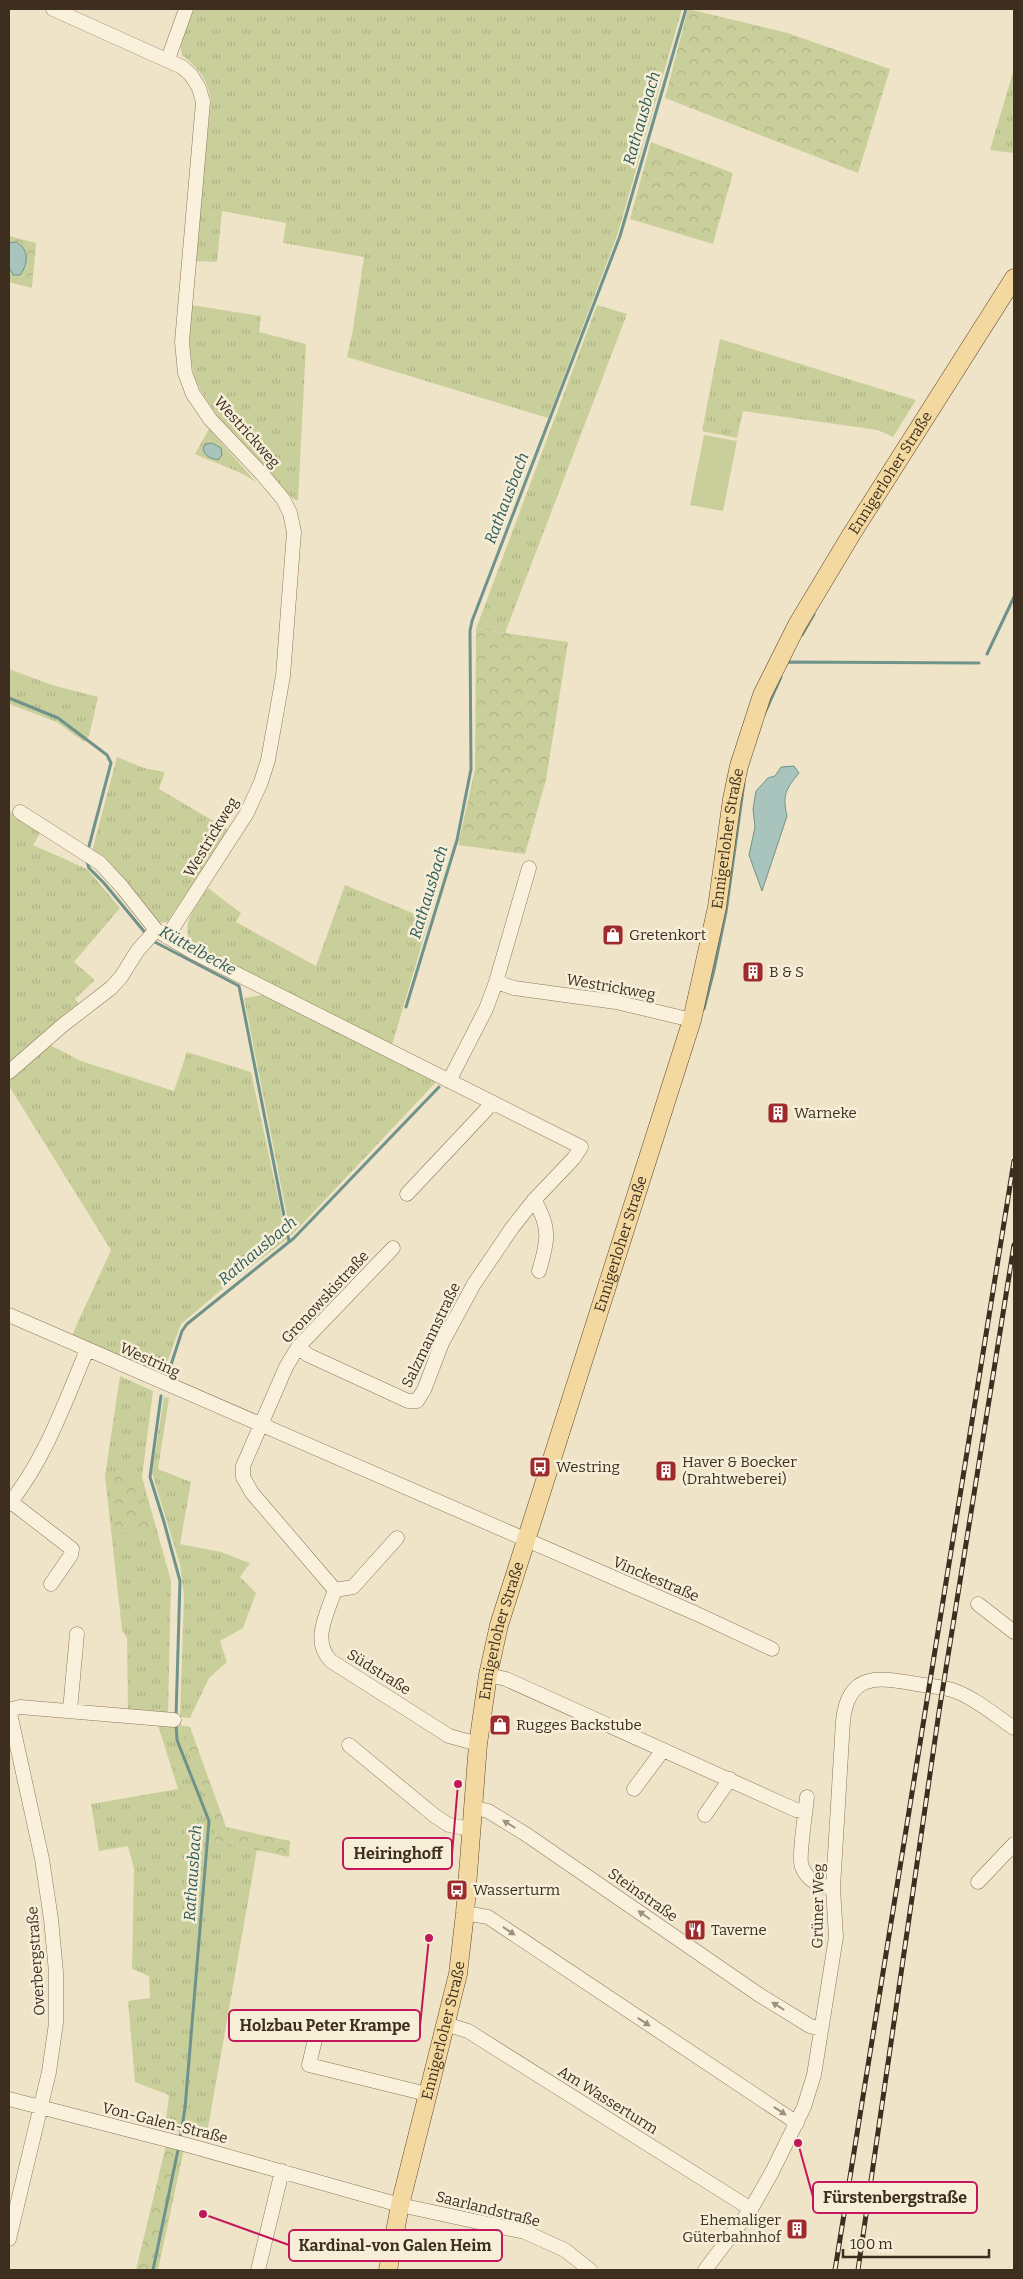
<svg xmlns="http://www.w3.org/2000/svg" width="1023" height="2279" viewBox="0 0 1023 2279" font-family="Bitter,serif">
<style>
.grass{fill:url(#grass-tufts)}
.forest{fill:url(#forest-crowns)}
.pitch{fill:#c9cf9b}
.water{fill:#a9c4bc;stroke:#6f938a}
.lines{fill:none;stroke-linecap:round;stroke-linejoin:round}
.stream{stroke:#6f938a;stroke-width:3}
.minor-casing{stroke:#8d765c;stroke-width:15}
.major-casing{stroke:#5b4430;stroke-width:19}
.minor{stroke:#faf1dc;stroke-width:14}
.major{stroke:#f3d9a0;stroke-width:18}
.rail-casing{stroke:#3d2e20;stroke-width:5}
.rail{stroke:#f7eed8;stroke-width:3;stroke-dasharray:9;stroke-linecap:butt}
.oneway{fill:#9c907e}
.labels{text-anchor:middle;stroke-width:5;stroke-linejoin:round;paint-order:stroke}
.street-label{font-size:15px;fill:#3d2e20;stroke:#f7eed8}
.poi-label{font-size:15px;fill:#3d2e20;stroke:#f7eed8;text-anchor:start}
.water-label{font-size:16px;font-style:italic;fill:#2f5d5a;stroke:#f7eed8}
.leader{fill:none;stroke:#c2185b;stroke-width:2}
.callout-dot{fill:#c2185b;stroke:#f7eed8;stroke-width:2}
.callout{fill:#f7eed8;stroke:#c2185b;stroke-width:2}
.callout-label{font-size:16px;text-anchor:middle;font-weight:bold;fill:#3d2e20}
</style>
<defs>
<pattern id="grass-tufts" width="24" height="20" patternUnits="userSpaceOnUse" patternTransform="scale(1.25)"><rect width="24" height="20" fill="#c9cf9b"/><path d="M3 7l-1-3M5 7V3M7 7l1-3M15 17l-1-3M17 17v-4M19 17l1-3" fill="none" stroke="#aeb285"/></pattern>
<pattern id="forest-crowns" width="20" height="18" patternUnits="userSpaceOnUse" patternTransform="scale(1.25)"><rect width="20" height="18" fill="#c9cf9b"/><path d="M2 6a3 3 0 1 1 6 0M12 15a3 3 0 1 1 6 0" fill="none" stroke="#aeb285"/></pattern>
</defs>
<rect width="100%" height="100%" fill="#f0e4c8"/>
<path class="grass" d="M193,9H682L617,236L548,418L347,357L353,329L364,257L283,243L286,223L222,211L217,262L195,261L211,101C207,78 200,70 182,55L180,44Z
M1014,69V153L990,150Z
M191,305L261,316L259,332L306,344L298,501L292,498C264,466 202,410 193,371C188,349 190,327 191,305Z
M597,305L627,314L505,633L476,629Z
M720,339L916,400L893,437L878,430L743,411L737,438L702,431Z
M209,429L256,482C237,469 216,464 195,454Z
M9,669L52,685L98,697L89,736L84,742L57,722L9,704Z
M117,757L144,768L165,772L159,789L229,830L167,922L156,923L92,851Z
M9,811L42,830L33,845L87,869L120,908L74,962L95,980L75,999L79,1004L9,1064Z
M345,885L429,920L392,1045L193,945C177,926 198,905 208,888L241,913L236,922L316,966Z
M264,995L438,1080L291,1236L244,998Z
M50,1045L81,1061L174,1091L187,1052L251,1072L287,1239L220,1291L181,1324L163,1374L72,1335L111,1250L9,1086V1081Z
M120,1376L153,1391L142,1477L171,1581L168,1716L128,1712L127,1638L122,1630L105,1476Z
M164,1397L169,1398L158,1469L191,1482L180,1544L221,1552L250,1563L240,1577L256,1593L243,1628L220,1641L227,1662L209,1678L190,1718L180,1717L184,1597L180,1565L152,1473Z
M157,1722L179,1725L215,1819L216,1841L257,1850L206,2139L165,2128L169,2095L135,2082L128,2001L150,1998L149,1976L132,1969L134,1869L128,1846L99,1851L91,1804L178,1789Z"/>
<path class="forest" d="M688,9L788,33L890,69L858,173L665,98Z
M651,142L733,173L713,244L630,219Z
M9,236L36,243L32,288L9,282Z
M476,629L568,642L546,780L525,854L458,845L475,769Z
M109,1476L139,1477L154,1533H115Z
M179,1725L190,1727L226,1827L290,1841L289,1857L215,1841V1819Z
M166,2145L184,2149L158,2270H136Z"/>
<path class="pitch" d="M704,435L737,441L723,511L690,505Z"/>
<path class="water" d="M16,242C30,249 28,265 20,275H13L9,267V243Z
M212,443L221,448L222,455L218,460C210,458 205,457 203,448L206,444Z
M794,766L799,773C786,789 782,795 787,816L762,891L749,855L755,827L753,809L756,791L768,778L775,776L781,767Z"/>
<g class="lines">
<path class="stream" d="M802,635L814,614
M987,654L1014,597
M786,665L787,662L979,663
M9,698L58,718L107,755L111,763L88,850
M764,715L781,677
M86,859L89,868L104,883L147,935
M151,940L239,986L289,1241
M406,1007L457,840L471,769L470,631L472,621L620,236L686,9
M704,1009L714,970L726,912L744,783
M168,1374L182,1331L187,1324L294,1238L439,1087
M161,1396L150,1477L164,1522L180,1581L176,1717
M176,1723L177,1740L209,1821L185,2108L180,2139
M153,2270L179,2145"/>
<g class="minor-casing">
<path id="minor" d="M53,9L182,67L191,75L199,88L203,102L182,342L185,373L193,394L210,419L262,474L283,499L290,513L294,532L283,676L268,760L261,782L247,813L167,937
M168,59L186,9
M20,812L100,863L122,887L156,930L193,952L581,1147L574,1158L534,1200L512,1228L474,1284L442,1343L424,1390L417,1401H408L308,1355L298,1347
M496,982L514,988L616,1002L692,1020
M9,1072L63,1025L111,988L121,977L138,950L156,930
M449,1081L486,1009L496,982L529,868
M407,1194L486,1110L491,1102
M534,1200C551,1227 548,1241 539,1271
M9,1315L695,1613L772,1649
M11,1502L72,1549L71,1555L51,1584
M9,1504C45,1460 65,1402 87,1350
M335,1590L252,1493L243,1477V1466L286,1367L298,1347L393,1248
M335,1590C327,1614 311,1641 331,1661L449,1736L478,1744
M335,1590L353,1587L397,1538
M978,1604L1014,1632
M488,1675L506,1679L796,1810L805,1811
M9,1709L42,1859L51,1919L56,1972V2023L49,2072L9,2239
M9,1710L20,1707L174,1720
M70,1710L77,1634
M349,1745L435,1816L449,1825L470,1829
M634,1789L663,1750
M807,1797C806,1809 798,1859 802,1867C807,1880 820,1887 833,1888
M472,1807L488,1811L527,1835L758,1994L810,2026L821,2029
M705,1815L730,1779
M978,1882L1014,1844
M465,1913L488,1917L797,2123
M445,2024L468,2031L751,2209
M316,2035L309,2065L427,2094
M9,2099L191,2146L400,2205L525,2232L565,2250L590,2270
M258,2270L282,2171
M705,2270L751,2209L772,2172L804,2107L814,2075L836,1937L833,1888L843,1721C848,1672 878,1677 917,1684C929,1686 944,1687 955,1691C975,1698 997,1717 1014,1728"/>
</g>
<g class="major-casing">
<g id="major">
<path id="s1" d="M388,2270L400,2205L458,1974L465,1913L478,1744L488,1675L499,1625L692,1020L717,907L732,799L739,766L762,695L797,625L851,535L1014,278"/>
</g>
</g>
<use href="#minor" class="minor"/>
<use href="#major" class="major"/>
<g class="rail-casing">
<path id="rail" d="M835,2270L1014,1161
M858,2270L939,1712L1014,1245"/>
</g>
<use href="#rail" class="rail"/>
</g>
<defs><path id="oneway-solid" d="M-6-.8H1V-3.2L6.5 0L1 3.2V.8H-6Z" transform="scale(1.25)"/></defs>
<g class="oneway">
<use href="#oneway-solid" transform="translate(509 1824) rotate(-148)"/>
<use href="#oneway-solid" transform="translate(644 1915) rotate(-145)"/>
<use href="#oneway-solid" transform="translate(509 1931) rotate(34)"/>
<use href="#oneway-solid" transform="translate(778 2006) rotate(-148)"/>
<use href="#oneway-solid" transform="translate(644 2022) rotate(34)"/>
<use href="#oneway-solid" transform="translate(780 2111) rotate(33)"/>
</g>
<defs>
<g id="shop-square" transform="scale(1.125)"><rect x="-9" y="-9" width="18" height="18" rx="4" fill="#9e2a2b" stroke="#f7eed8"/><path d="M-5-2.5h2.3a2.7 3.5 0 0 1 5.4 0H5L5.5 6h-11ZM-1.5-2.5h3a1.5 2.3 0 0 0-3 0Z" fill="#fff"/></g>
<g id="building-square" transform="scale(1.125)"><rect x="-9" y="-9" width="18" height="18" rx="4" fill="#9e2a2b" stroke="#f7eed8"/><path d="M-4-6H4V6H1V3H-1V6H-4ZM-2.5-4.3h1.7v1.8h-1.7ZM.8-4.3h1.7v1.8H.8ZM-2.5-1h1.7V.8h-1.7ZM.8-1h1.7V.8H.8Z" fill="#fff"/></g>
<g id="bus-square" transform="scale(1.125)"><rect x="-9" y="-9" width="18" height="18" rx="4" fill="#9e2a2b" stroke="#f7eed8"/><path d="M-5-6H5V4H4V6H2V4H-2V6H-4V4H-5ZM-3.5-4V0h7V-4ZM-3.5 1.2v1.5H-2V1.2ZM2 1.2v1.5H3.5V1.2Z" fill="#fff"/></g>
<g id="restaurant-square" transform="scale(1.125)"><rect x="-9" y="-9" width="18" height="18" rx="4" fill="#9e2a2b" stroke="#f7eed8"/><path d="M-5-6h1v4h1v-4h1v4h1v-4h1v5L-1.5 .5V6h-2V.5L-5-1ZM5-6V6H3V1.5H1.5Q1.5-4 5-6Z" fill="#fff"/></g>
</defs>
<g fill-rule="evenodd">
<use href="#shop-square" x="613" y="935"/>
<use href="#building-square" x="753" y="972"/>
<use href="#building-square" x="778" y="1113"/>
<use href="#bus-square" x="540" y="1467"/>
<use href="#building-square" x="666" y="1471"/>
<use href="#shop-square" x="500" y="1725"/>
<use href="#bus-square" x="457" y="1890"/>
<use href="#restaurant-square" x="695" y="1930"/>
<use href="#building-square" x="797" y="2229"/>
</g>
<g class="labels">
<g class="street-label">
<text transform="translate(247 432) rotate(48)" y="5">Westrickweg</text>
<text dy="5" stroke="none"><textPath href="#s1" startOffset="1881">Ennigerloher Straße</textPath></text>
<text transform="translate(211 837) rotate(-59)" y="5">Westrickweg</text>
<text dy="5" stroke="none"><textPath href="#s1" startOffset="1476">Ennigerloher Straße</textPath></text>
<text transform="translate(611 987) rotate(10)" y="5">Westrickweg</text>
<text dy="5" stroke="none"><textPath href="#s1" startOffset="1056">Ennigerloher Straße</textPath></text>
<text transform="translate(325 1297) rotate(-47)" y="5">Gronowskistraße</text>
<text transform="translate(431 1335) rotate(-64)" y="5">Salzmannstraße</text>
<text transform="translate(150 1360) rotate(24)" y="5">Westring</text>
<text transform="translate(656 1579) rotate(23)" y="5">Vinckestraße</text>
<text dy="5" stroke="none"><textPath href="#s1" startOffset="651">Ennigerloher Straße</textPath></text>
<text transform="translate(379 1672) rotate(32)" y="5">Südstraße</text>
<text transform="translate(643 1895) rotate(35)" y="5">Steinstraße</text>
<text transform="translate(818 1906) rotate(-89)" y="5">Grüner Weg</text>
<text transform="translate(36 1961) rotate(-94)" y="5">Overbergstraße</text>
<text dy="5" stroke="none"><textPath href="#s1" startOffset="246">Ennigerloher Straße</textPath></text>
<text transform="translate(608 2100) rotate(32)" y="5">Am Wasserturm</text>
<text transform="translate(165 2123) rotate(14)" y="5">Von-Galen-Straße</text>
<text transform="translate(488 2209) rotate(14)" y="5">Saarlandstraße</text>
</g>
<g class="poi-label">
<text x="629" y="940">Gretenkort</text>
<text x="769" y="977">B &amp; S</text>
<text x="794" y="1118">Warneke</text>
<text x="682" y="1467">Haver &amp; Boecker<tspan x="682" dy="17">(Drahtweberei)</tspan></text>
<text x="556" y="1472">Westring</text>
<text x="516" y="1730">Rugges Backstube</text>
<text x="473" y="1895">Wasserturm</text>
<text x="711" y="1935">Taverne</text>
<text x="781" y="2225" text-anchor="end">Ehemaliger<tspan x="781" dy="17">Güterbahnhof</tspan></text>
</g>
<g class="water-label">
<text transform="translate(641 118) rotate(-74)" y="6">Rathausbach</text>
<text transform="translate(506 498) rotate(-69)" y="6">Rathausbach</text>
<text transform="translate(428 892) rotate(-73)" y="6">Rathausbach</text>
<text transform="translate(198 950) rotate(29)" y="6">Küttelbecke</text>
<text transform="translate(257 1250) rotate(-40)" y="6">Rathausbach</text>
<text transform="translate(192 1873) rotate(-86)" y="6">Rathausbach</text>
</g>
</g>
<path class="leader" d="M458 1784L452 1854M429 1938L420 2026M798 2143L813 2197M203 2214L289 2245"/>
<g class="callout-dot">
<circle cx="458" cy="1784" r="5"/>
<circle cx="429" cy="1938" r="5"/>
<circle cx="798" cy="2143" r="5"/>
<circle cx="203" cy="2214" r="5"/>
</g>
<g class="callout">
<rect x="343" y="1838" width="109" height="31" rx="5"/>
<rect x="229" y="2010" width="191" height="31" rx="5"/>
<rect x="813" y="2182" width="164" height="31" rx="5"/>
<rect x="289" y="2230" width="213" height="31" rx="5"/>
</g>
<g class="callout-label">
<text x="398" y="1859">Heiringhoff</text>
<text x="325" y="2031">Holzbau Peter Krampe</text>
<text x="895" y="2203">Fürstenbergstraße</text>
<text x="395" y="2251">Kardinal-von Galen Heim</text>
</g>
<rect width="1023" height="2279" fill="none" stroke="#3d2e20" stroke-width="20"/>
<path d="M843 2249v8h146v-8" fill="none" stroke="#3d2e20" stroke-width="2.5"/>
<text x="850" y="2249" font-size="15" fill="#3d2e20" stroke="#f7eed8" stroke-width="4" paint-order="stroke">100 m</text>
</svg>
